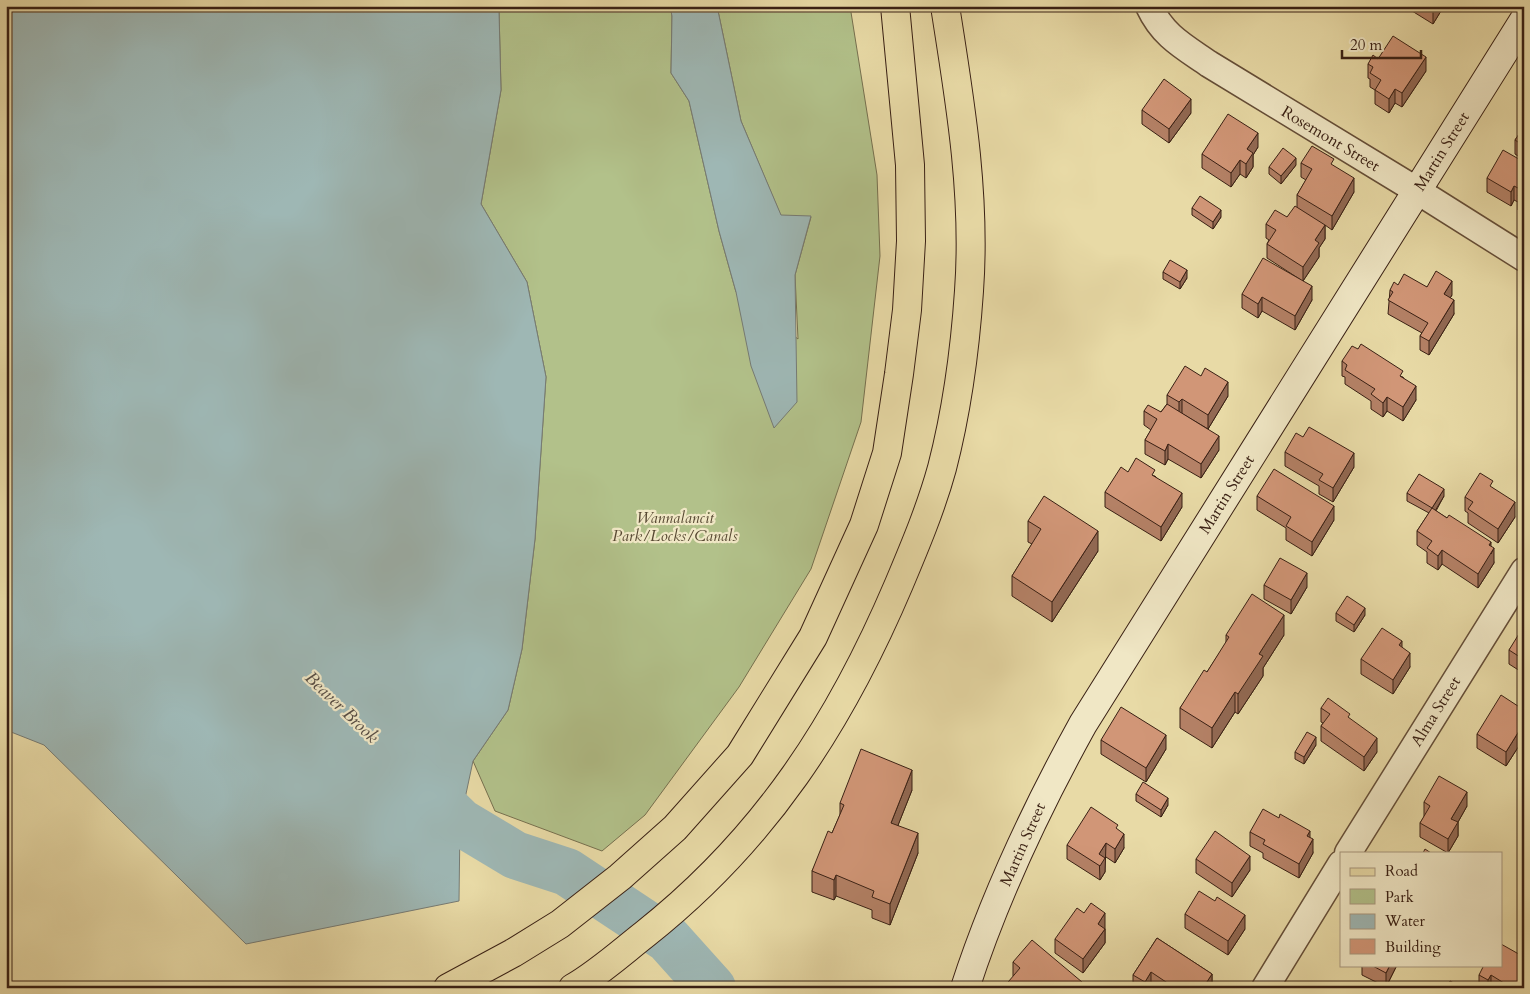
<svg xmlns="http://www.w3.org/2000/svg" width="1530" height="994" viewBox="0 0 1530 994" font-family="Cardo,serif">
<style>
.green{fill:#b2c18a;stroke:#76704f}
.water{fill:#9eb7b4;stroke:#767b74}
.lines{fill:none;stroke-linecap:round;stroke-linejoin:round}
.river{stroke:#9eb7b4;stroke-width:48}
.street-casing{stroke:#654e38;stroke-width:29}
.secondary-casing{stroke:#392014;stroke-width:30}
.primary-casing{stroke:#392014;stroke-width:30}
.street{stroke:#f0e7c5;stroke-width:26}
.secondary{stroke:#f0e7c5;stroke-width:28}
.primary{stroke:#e8daa6;stroke-width:28}
.wall{fill:#b48166;stroke:#392014}
.shaded-wall{fill:#926953;stroke:#392014}
.building{fill:#d19677;stroke:#392014}
.labels{text-anchor:middle;stroke-width:4.5;stroke-linejoin:round;paint-order:stroke}
.street-label{font-size:16px;fill:#392014;stroke:#f0e7c5}
.park-label{font-size:16px;font-style:italic;fill:#574832;stroke:#f0e7c5}
.water-label{font-size:18px;font-style:italic;fill:#574d44;stroke:#f0e7c5}
</style>
<rect width="100%" height="100%" fill="#e8daa6"/>
<filter id="stains"><feTurbulence type="fractalNoise" baseFrequency=".004" numOctaves="4"/><feColorMatrix values="0 0 0 0 .2 0 0 0 0 .09 0 0 0 0 .02 0 0 0 .5 -.17"/></filter>
<radialGradient id="worn" r=".72"><stop offset=".6" stop-color="#630" stop-opacity="0"/><stop offset="1" stop-color="#630" stop-opacity=".3"/></radialGradient>
<path class="green" d="M501,6H670L672,16L671,73L689,101L719,231L736,292L798,339L795,275L811,217L781,216L741,121L717,6H850L877,175L880,256L861,422L811,569L739,687L645,815L602,851L495,811L473,761L508,710L522,649L535,539L546,377L527,282L481,204L501,90L499,11Z"/>
<path class="water" d="M6,6H501L499,11L501,90L481,204L527,282L546,377L535,539L522,649L508,710L473,761L460,822L459,901L246,944L44,745L6,730Z
M670,6H717L741,121L781,215L811,216L795,275L797,402L774,428L751,366L736,292L719,231L689,101L671,73L672,16Z"/>
<g class="lines">
<path class="river" d="M413,776L460,822L515,855L567,872L668,939L712,988"/>
<g class="street-casing">
<path id="street" d="M1149,6C1163,36 1183,46 1209,64L1416,190L1524,258
M1348,853L1524,571
M1265,988L1341,864"/>
</g>
<g class="secondary-casing">
<path id="secondary" d="M965,988C995,895 1036,809 1083,724L1524,20"/>
</g>
<g class="primary-casing">
<path id="primary" d="M448,988L513,953L560,924L620,877L675,828L740,755L813,637L864,525L887,453L899,374L907,310L911,241L910,165L895,6
M573,988C599,973 622,952 645,934C765,839 840,723 899,584C915,546 931,508 942,468C957,410 965,350 969,291C976,195 960,101 945,6"/>
</g>
<use href="#street" class="street"/>
<use href="#secondary" class="secondary"/>
<use href="#primary" class="primary"/>
</g>
<path class="wall" d="M1404,6H1444L1433,24Z
M1378,59L1426,71L1402,107L1395,103L1389,113L1375,104V90L1370,87V79L1368,78V64Z
M1142,110L1191,113L1169,143L1142,124Z
M1524,127V160L1515,154V140Z
M1258,147L1253,155V167L1246,178L1240,174L1231,187L1202,168V154Z
M1524,162V213L1518,210V202L1514,200L1511,206L1487,192V178Z
M1301,163L1334,166L1354,192L1332,230L1325,225V239L1319,248V257L1303,281L1312,300L1295,330L1262,311L1258,318L1242,308V294L1301,280L1267,258V244L1269,240L1266,238V224L1287,217L1297,207V195L1306,180L1301,177Z
M1296,165L1281,184L1269,174V167Z
M1192,208L1221,217L1213,229L1192,215Z
M1163,272L1187,278L1180,289L1163,279Z
M1427,287L1452,295L1450,298L1454,314L1429,355L1420,350V336L1422,333L1388,314L1390,290Z
M1342,361L1403,377L1416,400L1403,421L1387,411L1383,417L1371,409V401L1345,384V377L1342,376Z
M1167,395L1228,396L1208,429L1181,413L1219,450L1201,478L1168,459L1165,465L1145,454V440L1151,430L1144,425V411L1161,412L1167,404Z
M1285,452L1354,467L1333,502L1319,494V486L1285,466Z
M1128,472L1155,476L1182,507L1161,541L1105,507V492Z
M1493,488L1515,517L1498,543L1468,523V513L1465,511V497Z
M1407,493L1444,496L1436,511L1491,546L1494,563L1478,588L1442,564L1438,570L1427,563V552L1417,545V531L1429,513L1407,501Z
M1257,496L1334,520L1312,556L1286,540V528L1257,510Z
M1028,521L1098,551L1052,622L1012,596V576L1032,544L1028,542Z
M1264,585L1307,587L1291,614L1264,599Z
M1336,613L1365,615L1354,632L1336,621Z
M1524,630V681L1520,679V671L1509,664V650Z
M1226,635H1284L1263,668V676L1238,714L1235,712L1212,748L1180,728V708L1207,672L1226,643Z
M1402,647L1410,667L1393,694L1361,674V659Z
M1321,708L1350,719L1377,752L1364,771L1321,741V726L1323,723L1321,722Z
M1524,710V738L1506,766L1477,748V734Z
M1101,740L1166,749L1146,782L1101,754Z
M1316,745L1304,764L1295,759V752Z
M912,790L898,825L918,853L890,925L872,918V910L836,896L834,900L812,892V871L832,833L840,815V803Z
M1136,794L1168,805L1161,817L1136,801Z
M1424,802L1467,806L1458,822V836L1448,853L1420,837V823L1424,817Z
M1118,830L1124,848L1115,863L1106,857L1105,859V872L1100,880L1067,859V845Z
M1250,832L1310,838L1313,853L1299,878L1263,858V853L1250,846Z
M1196,859L1250,870L1232,897L1196,873Z
M1185,914L1245,929L1228,955L1185,928Z
M1105,928V943L1083,973L1055,953V939Z
M1157,938L1212,974V988H1153L1151,986L1150,988H1133V975Z
M1524,957V988H1479V975Z
M1013,962L1082,988L1013,976Z
M1359,965H1397L1386,987L1362,975V967Z"/>
<path class="shaded-wall" d="M1435,6H1444L1433,24V10Z
M1426,57V71L1402,107V93Z
M1395,89V103L1389,113V99Z
M1191,99V113L1169,143V129Z
M1258,133V147L1253,155V167L1246,178V164L1247,149Z
M1296,158V165L1281,184V176Z
M1240,160V174L1231,187V173Z
M1354,178V192L1332,230V216Z
M1514,186V200L1511,206V192Z
M1221,210V217L1213,229V222Z
M1325,225V239L1319,248V257L1303,281V267L1315,240Z
M1187,270V278L1180,289V282Z
M1452,281V295L1444,308V294Z
M1312,286V300L1295,330V316Z
M1262,297V311L1258,318V304Z
M1454,300V314L1429,355V341Z
M1228,382V396L1208,429V415Z
M1416,386V400L1403,421V407Z
M1387,397V411L1383,417V403Z
M1182,399V413L1179,416V402Z
M1219,436V450L1201,478V464Z
M1168,444V459L1165,465V451Z
M1354,453V467L1333,502V488Z
M1444,489V496L1432,516V508Z
M1182,493V507L1161,541V527Z
M1515,502V517L1498,543V529Z
M1334,506V520L1312,556V542Z
M1098,531V551L1052,622V602Z
M1491,542V554L1494,548V563L1478,588V574Z
M1442,550V564L1438,570V556Z
M1307,573V587L1291,614V600Z
M1365,608V615L1354,632V625Z
M1284,615V635L1263,668V676L1238,714V694L1259,654Z
M1402,641V655L1399,645Z
M1410,653V667L1393,694V680Z
M1235,692V712L1212,748V728Z
M1524,723V738L1506,766V752Z
M1166,735V749L1146,782V768Z
M1316,737V745L1304,764V757Z
M1377,738V752L1364,771V757Z
M912,770V790L891,843V823Z
M1467,792V806L1458,822V836L1448,853V839L1451,819Z
M1168,798V805L1161,817V810Z
M1310,831V845L1313,839V853L1299,878V864L1307,836Z
M918,833V853L890,925V904Z
M1124,834V848L1115,863V849Z
M1106,843L1105,872L1100,880L1099,854Z
M1250,856V870L1232,897V883Z
M836,875V896L834,900V880Z
M1105,913V928L1098,938V924Z
M1245,915V929L1228,955V941Z
M1105,929V943L1083,973V959Z
M1390,965H1397L1386,987V973Z
M1151,972V986L1150,988H1145V982Z
M1212,974V988H1203Z
M1491,975V988H1488V980Z
M1524,980V988H1520Z
M1082,982V988H1077Z"/>
<path class="building" d="M1426,6H1435L1433,10Z
M1393,36L1426,57L1402,93L1395,89L1389,99L1375,90L1381,80L1370,73L1373,67L1368,64L1373,55L1378,59Z
M1164,79L1191,99L1169,129L1142,110Z
M1228,114L1258,133L1247,149L1253,153L1246,164L1240,160L1231,173L1202,154Z
M1524,127V146L1515,140Z
M1312,146L1334,159L1331,164L1354,178L1332,216L1297,195L1312,169L1301,163Z
M1283,148L1296,158L1281,176L1269,167Z
M1503,150L1524,162V199L1518,196L1522,190L1514,186L1511,192L1487,178Z
M1200,196L1221,210L1213,222L1192,208Z
M1295,206L1325,225L1315,240L1319,243L1303,267L1267,244L1276,230L1266,224L1275,210L1287,217Z
M1263,258L1312,286L1295,316L1262,297L1258,304L1242,294Z
M1170,260L1187,270L1180,282L1163,272Z
M1436,271L1452,281L1444,294L1454,300L1429,341L1420,336L1428,323L1388,300L1393,292L1390,290L1394,282L1398,285L1404,274L1427,287Z
M1361,344L1403,371L1400,376L1416,386L1403,407L1387,397L1383,403L1371,394L1375,389L1345,370L1347,365L1342,361L1352,346L1358,349Z
M1185,366L1201,376L1205,368L1228,382L1208,415L1182,399L1179,402L1167,395Z
M1167,404L1219,436L1201,464L1168,444L1165,451L1145,440L1157,419L1144,411L1148,405L1161,412Z
M1309,427L1354,453L1333,488L1319,480L1323,474L1285,452L1296,433L1303,437Z
M1136,458L1155,470L1152,475L1182,493L1161,527L1105,492L1121,467L1128,472Z
M1274,469L1334,506L1312,542L1286,526L1291,517L1257,496Z
M1480,473L1493,481L1490,486L1515,502L1498,529L1468,509L1473,502L1465,497Z
M1419,474L1444,489L1432,508L1407,493Z
M1044,496L1098,531L1052,602L1012,576L1041,529L1028,521Z
M1432,508L1447,518L1449,515L1491,542L1489,545L1494,548L1478,574L1442,550L1438,556L1427,548L1432,541L1417,531Z
M1280,558L1307,573L1291,600L1264,585Z
M1252,594L1284,615L1259,654L1263,656L1238,694L1235,692L1212,728L1180,708L1204,670L1207,672L1229,637L1226,635Z
M1347,596L1365,608L1354,625L1336,613Z
M1382,628L1402,641L1399,645L1410,653L1393,680L1361,659Z
M1522,629L1524,630V667L1520,665L1523,659L1509,650Z
M1501,695L1524,710V723L1506,752L1477,734Z
M1328,698L1350,714L1348,717L1377,738L1364,757L1321,726L1330,714L1321,708Z
M1121,707L1166,735L1146,768L1101,740Z
M1307,732L1316,737L1304,757L1295,752Z
M861,749L912,770L891,823L918,833L890,904L872,897L874,891L836,875L834,880L812,871L828,831L832,833L844,805L840,803Z
M1439,776L1467,792L1451,819L1458,822L1448,839L1420,823L1430,806L1424,802Z
M1143,782L1168,798L1161,810L1136,794Z
M1091,807L1118,825L1116,828L1124,834L1115,849L1106,843L1099,854L1105,858L1100,866L1067,845Z
M1263,809L1279,818L1280,814L1310,831L1307,836L1313,839L1299,864L1263,844L1265,840L1250,832Z
M1215,831L1250,856L1232,883L1196,859Z
M1425,849L1431,853H1423Z
M1199,891L1215,901L1217,897L1245,915L1228,941L1185,914Z
M1091,903L1105,913L1098,924L1105,929L1083,959L1055,939L1077,908L1084,913Z
M1157,938L1212,974L1203,988H1175L1151,972L1145,982L1133,975Z
M1032,940L1082,982L1077,988H1003L1020,968L1013,962Z
M1501,944L1524,957V980L1520,988H1512L1491,975L1488,980L1479,975L1484,965H1501Z
M1371,965H1390L1386,973Z
M1450,981L1463,988H1447Z"/>
<g class="labels">
<g class="street-label">
<text transform="translate(1331 138) rotate(31)" y="6">Rosemont Street</text>
<text transform="translate(1441 151) rotate(-58)" y="6">Martin Street</text>
<text transform="translate(1226 494) rotate(-58)" y="6">Martin Street</text>
<text transform="translate(1435 711) rotate(-58)" y="6">Alma Street</text>
<text transform="translate(1022 844) rotate(-66)" y="6">Martin Street</text>
</g>
<g class="park-label">
<text x="675" y="523">Wannalancit<tspan x="675" dy="18">Park/Locks/Canals</tspan></text>
</g>
<g class="water-label">
<text transform="translate(342 707) rotate(44)" y="6">Beaver Brook</text>
</g>
</g>
<rect width="1530" height="994" fill="none" stroke="#e8daa6" stroke-width="25"/>
<rect x="8" y="8" width="1515" height="979" fill="none" stroke="#392014" stroke-width="2.5"/>
<rect x="12" y="12" width="1505" height="969" fill="none" stroke="#392014"/>
<rect x="1340" y="852" width="162" height="115" fill="#f0e7c5" stroke="#a7977e"/>
<rect x="1350" y="868" width="25" height="8" fill="#e8daa6" stroke="#a7977e"/>
<text x="1385" y="876" font-size="15" fill="#392014">Road</text>
<rect x="1350" y="889" width="25" height="15" fill="#b2c18a" stroke="#a7977e"/>
<text x="1385" y="902" font-size="15" fill="#392014">Park</text>
<rect x="1350" y="914" width="25" height="15" fill="#9eb7b4" stroke="#a7977e"/>
<text x="1385" y="926" font-size="15" fill="#392014">Water</text>
<rect x="1350" y="939" width="25" height="15" fill="#d19677" stroke="#a7977e"/>
<text x="1385" y="952" font-size="15" fill="#392014">Building</text>
<path d="M1342 50v8h79v-8" fill="none" stroke="#392014" stroke-width="2.5"/>
<text x="1350" y="50" font-size="15" fill="#392014" stroke="#f0e7c5" stroke-width="4" paint-order="stroke">20 m</text>
<rect width="100%" height="100%" filter="url(#stains)"/>
<rect width="100%" height="100%" fill="url(#worn)"/>
</svg>
